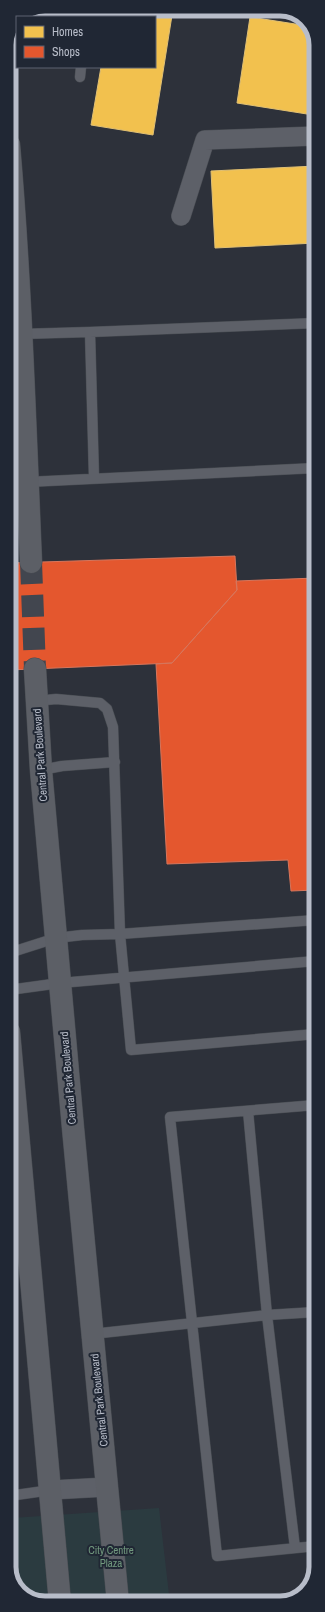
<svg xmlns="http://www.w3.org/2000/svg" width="325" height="1612" viewBox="0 0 325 1612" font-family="'Archivo Narrow',sans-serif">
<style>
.green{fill:#2b3b40}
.homes{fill:#f2c14e;stroke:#e1c073}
.shops{fill:#e4572e;stroke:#d7765c}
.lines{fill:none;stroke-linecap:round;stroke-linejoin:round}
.secondary-tunnel{stroke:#42464f;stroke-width:22;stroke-dasharray:22 11;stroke-linecap:butt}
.lane-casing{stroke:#484c52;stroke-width:11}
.street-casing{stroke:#484c52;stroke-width:20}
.secondary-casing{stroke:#484c52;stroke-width:23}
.lane{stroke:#5d6068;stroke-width:10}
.street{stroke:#5d6068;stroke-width:19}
.secondary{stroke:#5c5f66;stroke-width:22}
.labels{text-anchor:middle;stroke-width:4;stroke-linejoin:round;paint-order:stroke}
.street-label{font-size:11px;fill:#b8bdc9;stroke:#202734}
.park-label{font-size:11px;fill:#71987e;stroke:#202734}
.rim{fill:none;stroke:#b8bdc9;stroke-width:5}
</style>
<rect width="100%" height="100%" fill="#2d313a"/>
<path class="green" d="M159,1508L170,1603H41L20,1593L9,1572V1520L12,1518Z"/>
<path class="homes" d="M110,9H173L153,135L91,125L101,67H155V17H109Z
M250,17L308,26L316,40V60L307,114L237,103Z
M316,166V243L215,248L211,171Z"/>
<path class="shops" d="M235,556L237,590L172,663L9,670V563Z
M316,578V890L291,891L288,860L167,864L156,664L172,663L237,590L236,581Z"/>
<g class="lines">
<path class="secondary-tunnel" d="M31,562L35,669"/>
<g class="lane-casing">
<path id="lane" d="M89,17L90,9
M80,77L81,67
M9,331L21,334L90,332L316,323
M90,332L94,478
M27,482L316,468
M36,701L56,699L100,703L107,709L113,727L120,934L131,1050L316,1034
M41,770L62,766L115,762
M9,953L56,938L82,935L120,934L316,920
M9,990L60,983L316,961
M316,1105L170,1117L217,1556L316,1546
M248,1111L267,1315L295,1548
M92,1334L267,1315L316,1312
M9,1496L51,1490"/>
</g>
<g class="street-casing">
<path id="street" d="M181,216L205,140L316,136
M51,1490L107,1487"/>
</g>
<g class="secondary-casing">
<path id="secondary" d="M9,145C21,284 25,423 31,562
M35,669L41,770L73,1128L118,1603
M9,1032L60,1603"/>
</g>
<use href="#lane" class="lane"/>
<use href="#street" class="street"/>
<use href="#secondary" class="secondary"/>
</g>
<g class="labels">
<g class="street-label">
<text transform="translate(40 755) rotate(-94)" y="4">Central Park Boulevard</text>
<text transform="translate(68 1078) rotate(-95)" y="4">Central Park Boulevard</text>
<text transform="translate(99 1400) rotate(-96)" y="4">Central Park Boulevard</text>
</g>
<g class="park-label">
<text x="111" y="1554">City Centre<tspan x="111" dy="13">Plaza</tspan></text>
</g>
</g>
<path d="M0 0H325V1612H0ZM45 16H280A29 29 0 0 1 309 45V1567A29 29 0 0 1 280 1596H45A29 29 0 0 1 16 1567V45A29 29 0 0 1 45 16Z" fill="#202734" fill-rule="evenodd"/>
<path class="rim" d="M45 16H280A29 29 0 0 1 309 45V1567A29 29 0 0 1 280 1596H45A29 29 0 0 1 16 1567V45A29 29 0 0 1 45 16Z"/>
<rect x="16" y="16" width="140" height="52" fill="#202734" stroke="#5d6370"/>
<rect x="24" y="26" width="20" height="12" fill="#f2c14e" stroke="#5d6370"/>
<text x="52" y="36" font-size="12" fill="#b8bdc9">Homes</text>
<rect x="24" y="46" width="20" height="12" fill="#e4572e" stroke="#5d6370"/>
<text x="52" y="56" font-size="12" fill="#b8bdc9">Shops</text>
</svg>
